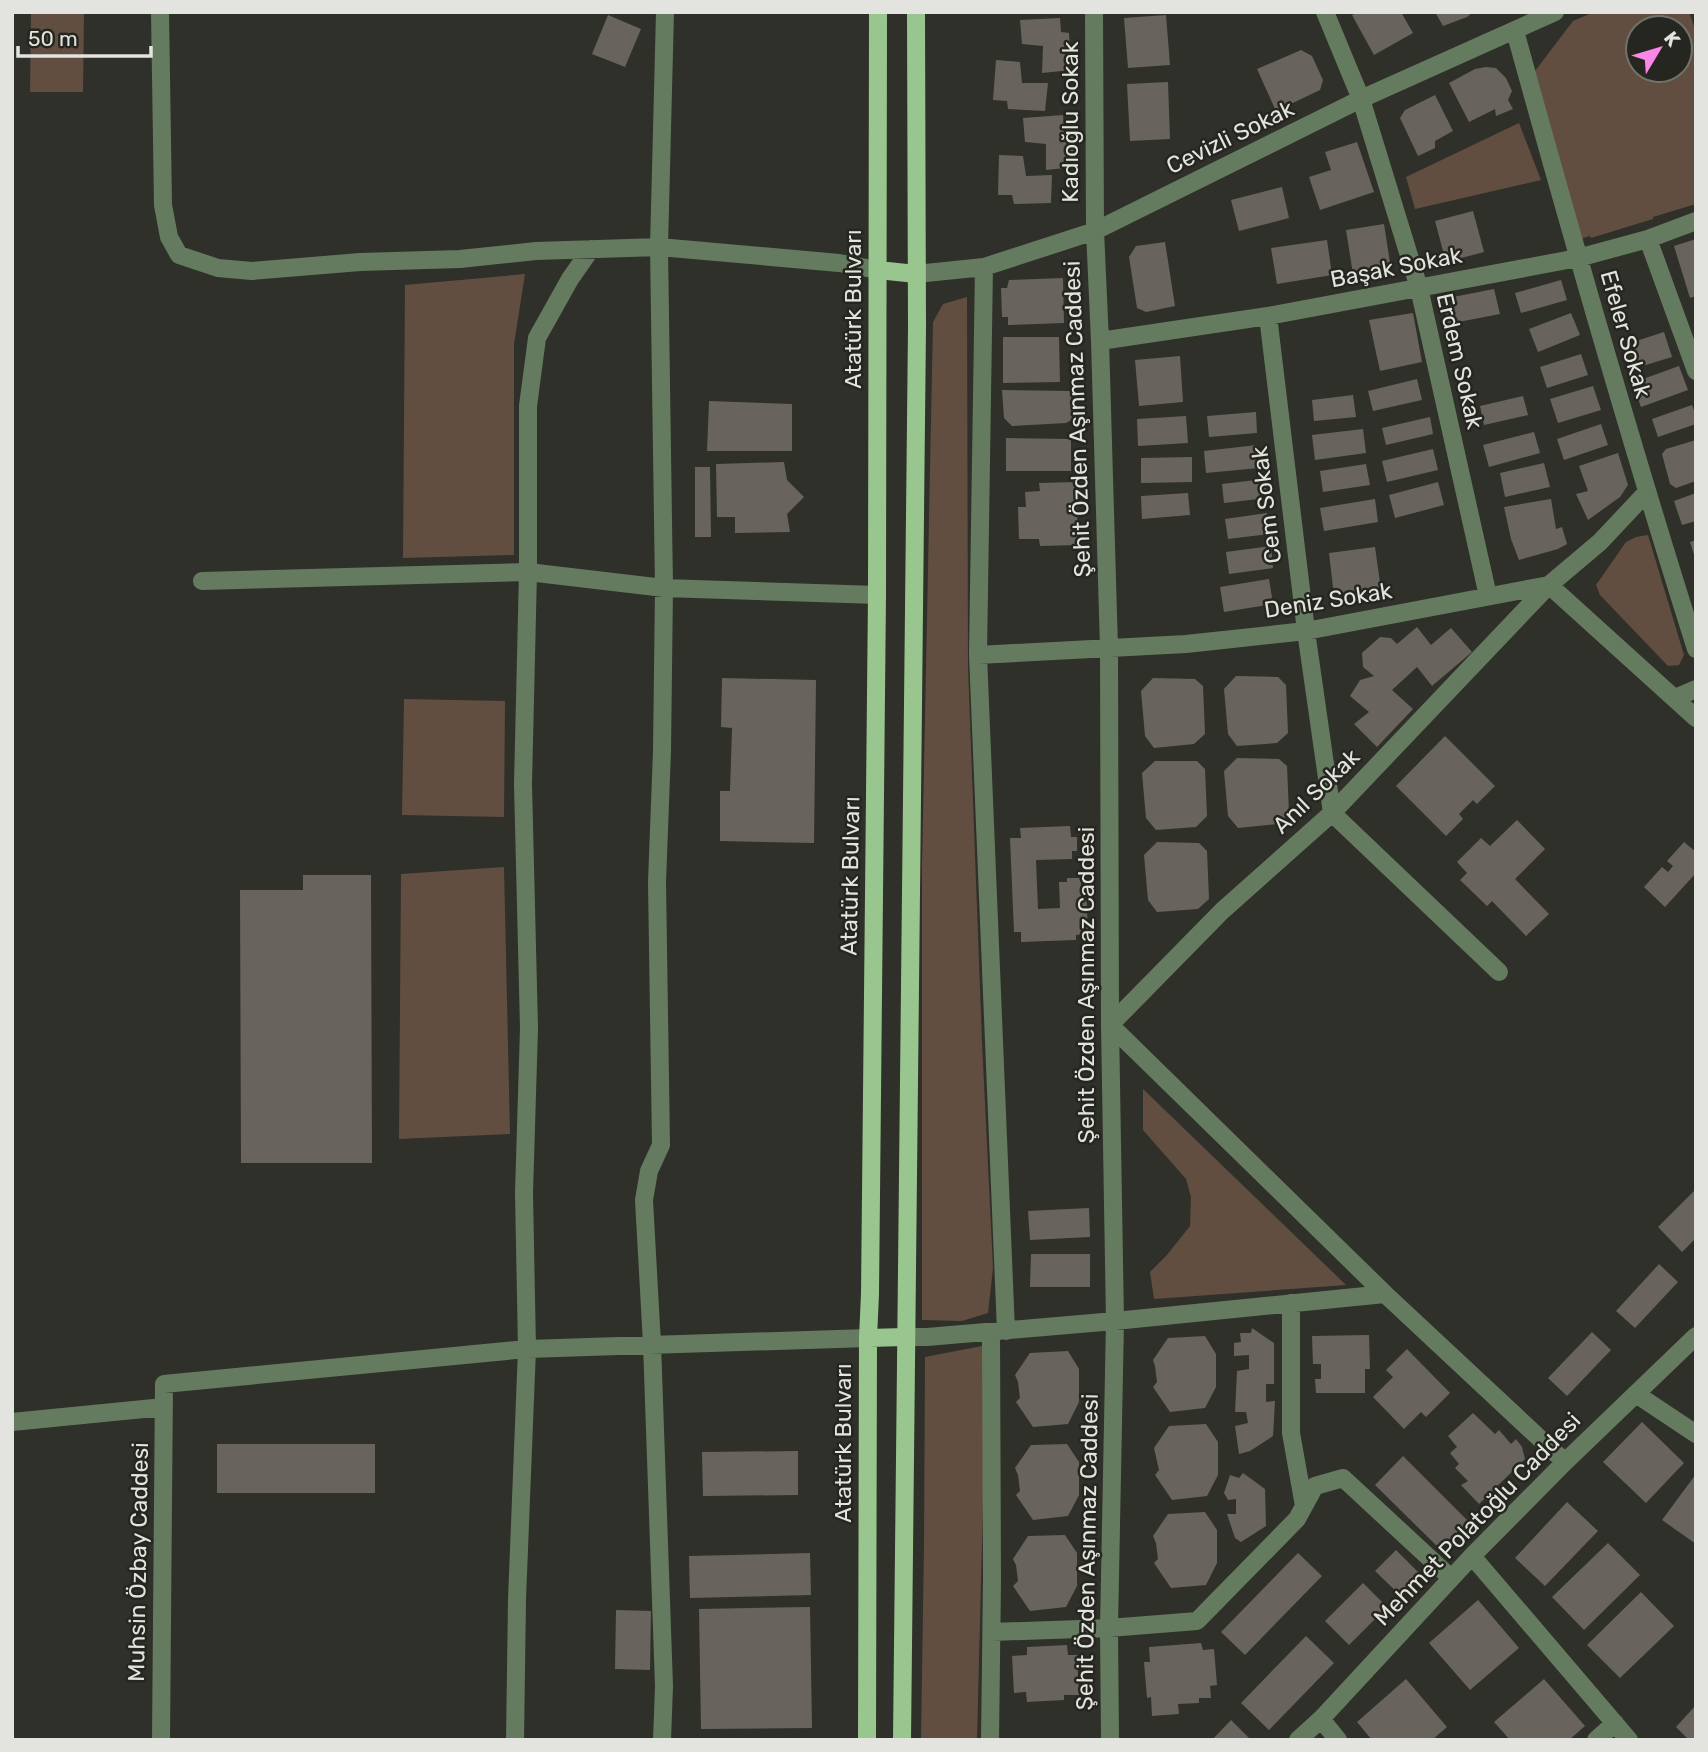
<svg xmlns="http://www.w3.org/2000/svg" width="1708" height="1752" viewBox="0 0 1708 1752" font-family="Rubik,sans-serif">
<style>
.green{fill:#624e41;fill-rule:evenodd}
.building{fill:#68645d}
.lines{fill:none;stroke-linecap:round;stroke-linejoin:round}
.minor{stroke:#657b5f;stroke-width:18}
.major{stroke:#99c68e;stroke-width:18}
.labels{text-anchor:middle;stroke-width:5;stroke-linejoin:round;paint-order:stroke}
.street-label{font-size:23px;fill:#e3e4df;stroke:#25261f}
</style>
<rect width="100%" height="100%" fill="#2f3029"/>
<path class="green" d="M31,12H84L83,92H30Z
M1594,12H1689L1696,32V204L1653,217V219L1591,238L1590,236L1580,239L1535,71L1573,21ZM1638,28H1680V70H1638Z
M1519,123L1541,180L1415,209L1406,177Z
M525,274L514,344V555L403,558L405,285Z
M967,297L968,667L982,1042L993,1268L988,1313L962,1321L922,1320V866L933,322L943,304Z
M1648,535L1684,655L1679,665L1668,666L1600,595L1596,585L1626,542L1636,537Z
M404,699L505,701L504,817L402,815Z
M504,867L510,1134L399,1139L401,874Z
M1143,1089L1346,1285L1154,1299L1150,1272L1167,1255L1190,1226L1191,1197L1186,1179L1143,1130Z
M987,1345L977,1740H921L924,1545L925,1357Z"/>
<path class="building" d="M1358,12H1401L1413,33L1374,55L1352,15Z
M1435,12H1473L1467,17L1443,26Z
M608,15L641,29L625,67L592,54Z
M1166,15L1170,65L1128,68L1124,18Z
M1060,18L1061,32L1069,33L1071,70L1042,73L1043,46L1022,44L1020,20Z
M1301,50L1312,56L1323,80L1320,90L1276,111L1257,69Z
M996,60L1020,62L1022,83H1048L1045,111L1008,109L1007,101L993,100Z
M1486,67L1496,68L1506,78L1512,91L1508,100L1513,109L1496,116L1495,109L1469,122L1449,83L1475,69Z
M1168,82L1170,139L1130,141L1127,84Z
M1435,95L1453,131L1435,141V148L1418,156L1400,118L1405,110Z
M1063,115L1064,129L1073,130L1074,167L1046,170V144L1025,142L1023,118Z
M1357,142L1374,192L1320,210L1309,177L1331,170L1325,152Z
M999,155L1023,156L1026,176L1052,175L1051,203L1014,204L1012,195H998Z
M1282,187L1289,218L1239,231L1231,200Z
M1473,211L1484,252L1446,262L1435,221Z
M1384,224L1391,269L1353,274L1346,230Z
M1696,239V296L1690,298L1674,246Z
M1327,240L1332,275L1277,284L1271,248Z
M1165,242L1175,306L1146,312L1137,308L1129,257L1136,246Z
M1063,278L1064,323L1008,325V317H1002L1001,288H1007L1009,280Z
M1561,280L1567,300L1521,313L1515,293Z
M1494,289L1500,314L1448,324L1443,299Z
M1413,313L1422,362L1380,371L1369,320Z
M1571,313L1580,335L1538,352L1529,329Z
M1664,332L1672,357L1636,368L1627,344Z
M1003,337H1059L1060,382L1003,383Z
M1581,354L1588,375L1547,388L1540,367Z
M1180,356L1183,402L1139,406L1135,360Z
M1679,366L1688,390L1641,407L1632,383Z
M1417,379L1422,400L1373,411L1368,391Z
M1593,386L1601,410L1558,423L1550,399Z
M1002,390L1071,391L1073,419L1066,423L1012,426L1004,418Z
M1353,395L1356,417L1314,421L1312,400Z
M1523,396L1528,415L1484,425L1480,406Z
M709,401L792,404V451H707Z
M1692,405L1696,416V424L1658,437L1652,419Z
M1256,412L1257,433L1209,437L1207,416Z
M1186,416L1188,443L1138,446L1137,419Z
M1430,417L1433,434L1386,445L1382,428Z
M1601,424L1608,445L1564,460L1557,439Z
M1363,429L1366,453L1315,460L1312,435Z
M1534,432L1540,453L1489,467L1483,445Z
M1006,438L1071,439V471H1006Z
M1696,440V481L1676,488L1670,484L1662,454L1666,449Z
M1257,445L1259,468L1206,473L1204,451Z
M1433,449L1438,470L1387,482L1382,461Z
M1618,453L1628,485L1620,497L1588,520L1576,494L1588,491L1579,466Z
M1192,457V482L1141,483V458Z
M784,462L787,480L804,497L787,514L790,532L735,533V517H717L716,464Z
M1544,463L1550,487L1505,497L1500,473Z
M1366,464L1370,485L1323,492L1320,471Z
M695,467H710L711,537H695Z
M1265,479L1267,498L1224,503L1222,484Z
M1076,482L1078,545L1040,546L1039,539H1019L1018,507H1026L1025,492L1040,491L1039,483Z
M1438,482L1444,505L1395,518L1389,495Z
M1188,493L1190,515L1142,519L1141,496Z
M1696,493V521L1682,525L1674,501Z
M1375,499L1378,522L1324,531L1320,508Z
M1551,499L1556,529L1562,527L1567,544L1558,549L1519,560L1511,539L1504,507Z
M1267,513L1269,534L1228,539L1225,519Z
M1696,540V558H1695L1690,542Z
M1271,546L1273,568L1229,574L1226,552Z
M1375,547L1381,590L1334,596L1329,553Z
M1269,579L1273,604L1224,612L1220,587Z
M1417,627L1431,645L1451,628L1472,652L1432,686L1417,667L1392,690L1413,709L1377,747L1354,724L1369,712L1350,696L1360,680L1374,676L1363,667L1362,653L1380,637L1391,638L1397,644Z
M1236,676L1278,677L1286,685L1288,733L1277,743L1237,746L1228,734L1224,689Z
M722,678L816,680L814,843L720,841V791H730L732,728L721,727Z
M1153,678L1195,679L1203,686L1205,734L1194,744L1154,748L1145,736L1141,691Z
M1445,736L1495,786L1477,804L1473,800L1459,814L1463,819L1446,836L1396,786Z
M1237,758L1279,759L1287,766L1289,814L1278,824L1238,828L1228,816L1224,771Z
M1155,761H1197L1205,769L1207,816L1196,827L1156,830L1146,818L1142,773Z
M1517,820L1545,849L1515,879L1549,914L1526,936L1492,901L1487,906L1460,880L1467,873L1457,862L1481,838L1490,846Z
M1070,826L1071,837H1077V851H1072V859L1036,860L1038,909L1060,908L1059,882H1067V878H1081V887H1086L1088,934L1076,935V940L1021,942V932H1014L1010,838H1021L1020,828Z
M1157,842L1199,843L1207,851L1209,899L1198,909L1157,912L1148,900L1144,855Z
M1684,842L1696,852V873L1665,907L1644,887L1662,867L1668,872L1673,866L1667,861Z
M303,875H371L372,1163H241L240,890H303Z
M1696,1189V1238L1682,1252L1658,1227Z
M1089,1208L1090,1237L1030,1240L1028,1211Z
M1031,1254H1090V1287H1030Z
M1659,1264L1678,1282L1635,1328L1616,1311Z
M1252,1328L1274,1343V1384H1266V1402L1275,1401L1273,1436L1250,1451L1239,1454L1235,1426L1248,1423L1246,1412H1235L1237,1371L1249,1369V1355L1234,1356V1343L1241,1342L1240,1333H1251Z
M1592,1332L1611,1350L1567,1396L1548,1378Z
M1369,1335L1370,1369H1365V1393H1316L1315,1379H1321V1364H1313L1312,1336Z
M1205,1336L1216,1354V1387L1205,1408L1170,1412L1153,1387L1157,1382L1155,1366L1153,1360L1168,1338Z
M1407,1349L1450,1393L1426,1417L1421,1412L1404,1429L1373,1397L1393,1377L1386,1370Z
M1068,1351L1079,1369V1402L1068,1424L1033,1427L1016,1402L1020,1398L1018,1382L1015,1375L1030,1353Z
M1473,1413L1495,1434L1499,1430L1511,1444L1516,1439L1522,1447L1525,1459L1479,1504L1461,1485L1468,1481L1455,1468L1459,1464L1450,1453L1457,1447L1448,1436Z
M1642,1422L1684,1463L1646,1503L1603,1462Z
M1206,1424L1218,1442V1475L1207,1496L1172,1500L1155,1475L1159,1470L1154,1448L1169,1426Z
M217,1444H375V1493H217Z
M1067,1444L1079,1462V1495L1068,1516L1033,1520L1016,1495L1020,1491L1018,1475L1015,1468L1031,1445Z
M798,1451V1495L703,1496L702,1452Z
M1403,1456L1469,1522L1441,1550L1375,1485Z
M1243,1473L1265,1489L1266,1526L1241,1542L1235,1538L1227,1514H1236V1499L1228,1500L1224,1493L1230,1475L1239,1478Z
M1696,1474V1544L1662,1520Z
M1567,1502L1598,1531L1545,1586L1515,1558Z
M1205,1512L1217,1530V1563L1206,1585L1171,1588L1154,1563L1158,1559L1156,1543L1153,1536L1168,1514Z
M1065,1535L1077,1553V1586L1066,1607L1030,1611L1013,1586L1018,1581L1016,1565L1013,1559L1028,1536Z
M1608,1543L1640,1575L1584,1630L1552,1597Z
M1396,1550L1420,1574L1400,1595L1375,1571Z
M810,1553L811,1595L690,1598L689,1556Z
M1298,1553L1322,1576L1245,1655L1221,1632Z
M1363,1583L1387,1607L1349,1645L1325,1621Z
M1641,1592L1674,1626L1620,1678L1587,1645Z
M1478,1600L1519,1648L1470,1690L1429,1643Z
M810,1607L812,1728L701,1729L699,1609Z
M616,1610L651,1611L650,1670L615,1669Z
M1306,1636L1334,1663L1269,1730L1241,1703Z
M1201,1643L1203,1650L1214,1649L1217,1685L1210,1686L1211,1698H1199V1703L1178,1704L1179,1714L1152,1716L1151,1697L1147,1698L1144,1662H1150L1149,1647Z
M1067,1645L1068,1655H1077L1079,1695H1064V1700L1027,1702L1026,1692L1014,1693L1012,1656L1027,1655V1647Z
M1406,1679L1447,1727L1432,1740H1372L1357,1722Z
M1544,1679L1585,1726L1569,1740H1510L1494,1722Z
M1696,1705V1740H1689L1676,1727Z
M1231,1720L1251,1740H1212Z"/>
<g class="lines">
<path class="minor" d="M160,12L163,205L169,237L179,255L218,268L252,271L360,262L460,259L536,251L659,247L839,263L878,270
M1094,12L1095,231L1100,341L1109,648L1110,1025L1115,1321L1109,1628L1110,1740
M1325,12L1361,99L1419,288L1488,596
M1515,31C1572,238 1631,444 1696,649
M1648,239L1696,371
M984,267L978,655L1006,1331
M916,274L984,267L1095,231L1361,99L1555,12
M1268,316L1306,631L1332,813L1499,972
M1100,341L1268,316L1578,258L1648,239L1696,221
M202,581L528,572L664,588L877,595
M978,655L1186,644L1306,631L1549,585L1600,542L1647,492
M1675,698L1696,689
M1291,1303V1433L1304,1506
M905,1337H927L1115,1321L1385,1294
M1636,1394L1696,1434
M12,1422L164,1407
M1565,1462L1385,1294L1110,1025L1222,911L1332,813L1549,585L1696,718
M1472,1556L1629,1740
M992,1632L1109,1628L1197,1621L1297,1519L1315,1486L1343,1478L1451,1578
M1321,1719L1338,1740
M161,1740L164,1384L527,1349L868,1338
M515,1740L517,1599L527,1349L524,1193L529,1028L523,784L528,572V406L537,338L570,279L591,249
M662,1740L664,1686L652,1344L644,1200L649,1171L661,1145L657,882L662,751L664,588L659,247L665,12
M990,1740L992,1580L991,1332
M1298,1740L1321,1719L1472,1556L1565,1462L1696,1336
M1596,1740L1615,1723"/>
<path class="major" d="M878,270L916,274
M868,1338L905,1337
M867,1740L868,1338L870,1294L877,595L878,12
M902,1740L917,327L916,12"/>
</g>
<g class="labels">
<g class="street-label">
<text transform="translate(1070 122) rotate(-90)" y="8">Kadıoğlu Sokak</text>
<text transform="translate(1230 137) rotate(-26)" y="8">Cevizli Sokak</text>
<text transform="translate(1396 267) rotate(-11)" y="8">Başak Sokak</text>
<text transform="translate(853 309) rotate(-90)" y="8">Atatürk Bulvarı</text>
<text transform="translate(1626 334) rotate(74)" y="8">Efeler Sokak</text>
<text transform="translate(1460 361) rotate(77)" y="8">Erdem Sokak</text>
<text transform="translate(1077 419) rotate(-92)" y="8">Şehit Özden Aşınmaz Caddesi</text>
<text transform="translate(1266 505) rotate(-97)" y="8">Cem Sokak</text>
<text transform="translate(1328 600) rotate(-9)" y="8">Deniz Sokak</text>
<text transform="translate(1316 791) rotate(-44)" y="8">Anıl Sokak</text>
<text transform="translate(850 876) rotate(-89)" y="8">Atatürk Bulvarı</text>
<text transform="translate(1086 985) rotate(-90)" y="8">Şehit Özden Aşınmaz Caddesi</text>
<text transform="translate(843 1443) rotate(-90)" y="8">Atatürk Bulvarı</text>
<text transform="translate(1477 1519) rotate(-46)" y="8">Mehmet Polatoğlu Caddesi</text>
<text transform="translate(1087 1552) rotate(-89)" y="8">Şehit Özden Aşınmaz Caddesi</text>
<text transform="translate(138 1562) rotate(-89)" y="8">Muhsin Özbay Caddesi</text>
</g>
</g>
<rect width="1708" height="1752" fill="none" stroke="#e3e4df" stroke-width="28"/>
<g transform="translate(1659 49) rotate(52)"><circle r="33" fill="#25261f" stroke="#71726c" stroke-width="2"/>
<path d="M0-5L12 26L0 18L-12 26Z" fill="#f987e8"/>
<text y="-10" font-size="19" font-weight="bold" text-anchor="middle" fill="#e3e4df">K</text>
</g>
<path d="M18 46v10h133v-10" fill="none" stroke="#e3e4df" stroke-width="3.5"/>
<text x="28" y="46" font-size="21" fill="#e3e4df" stroke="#25261f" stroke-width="5" paint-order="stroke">50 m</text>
</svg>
